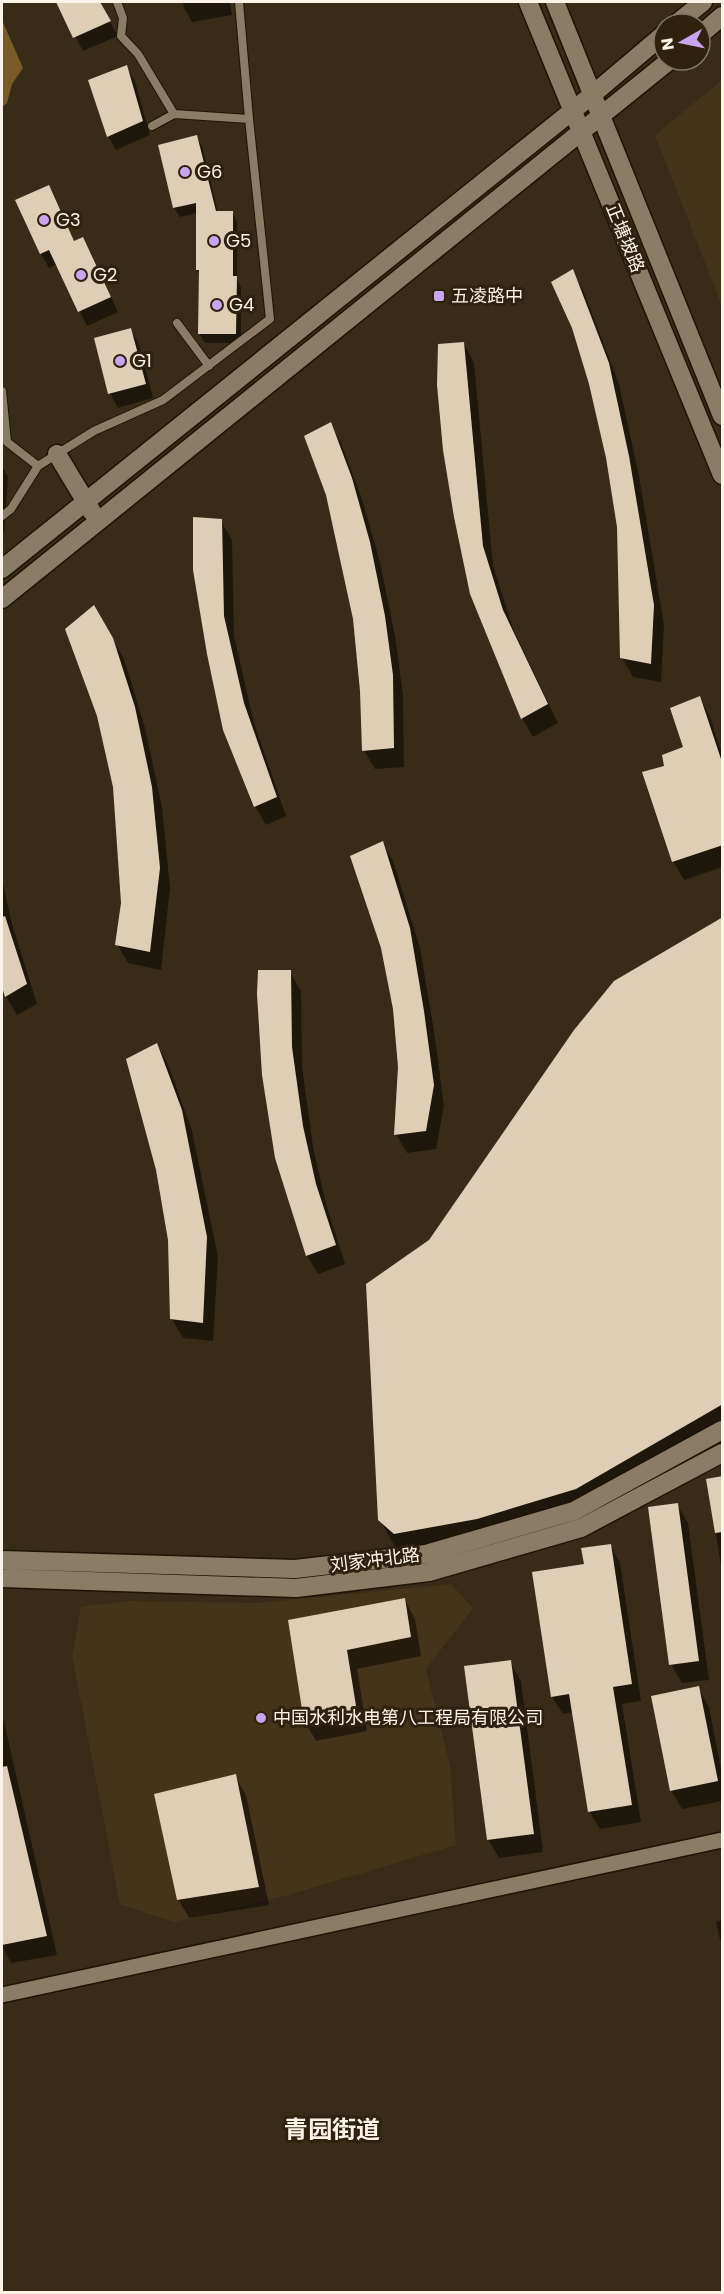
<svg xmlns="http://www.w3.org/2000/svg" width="724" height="2294" viewBox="0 0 724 2294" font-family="Poppins,'Noto Sans SC',sans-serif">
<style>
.built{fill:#44341a}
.water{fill:#7a5b27}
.shadow{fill:#0007}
.building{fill:#deceb6}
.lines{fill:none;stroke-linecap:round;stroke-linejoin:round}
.lane-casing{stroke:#1f1403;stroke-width:10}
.street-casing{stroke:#1f1403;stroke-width:18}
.secondary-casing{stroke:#1f1403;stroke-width:21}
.lane{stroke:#8b7c66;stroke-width:8}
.street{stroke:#8b7c66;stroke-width:15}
.secondary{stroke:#8b7c66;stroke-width:18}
.poi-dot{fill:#c9a5ee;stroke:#2e220f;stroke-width:2}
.labels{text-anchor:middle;stroke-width:6;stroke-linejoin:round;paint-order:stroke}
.poi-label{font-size:18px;fill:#fbf3e7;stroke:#2e220f;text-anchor:start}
.street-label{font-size:18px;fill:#fbf3e7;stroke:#2e220f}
.district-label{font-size:24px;font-weight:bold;fill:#fbf3e7;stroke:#2e220f}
</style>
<rect width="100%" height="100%" fill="#382c18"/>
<path class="built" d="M722,80V306L655,135Z
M451,1584L473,1608L426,1669L450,1766L456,1845L285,1896L174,1922L120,1904L72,1656L81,1607L127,1601L258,1603Z"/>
<path class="water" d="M2,20L23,68L12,84L7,103L2,107Z"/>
<path class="shadow" d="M58,2H99L118,36L83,51Z
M183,2H230L232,15L192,22L184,8Z
M126,67L135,81L150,135L116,150L108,136Z
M197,137L202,146L218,213H232L237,222V279L241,287V343H205L199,333L200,275L197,270V213L180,217L174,208Z
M48,187L75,243L83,239L91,253L118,312L87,326L57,264L49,268L41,254L17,201Z
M572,271L583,290L619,384L639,476L664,625L661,682L633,677L622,658L618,527Z
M131,330L139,344L153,398L118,408L110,393Z
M464,344L474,363L493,566L514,631L558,723L533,737L522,718L471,593Z
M330,424L341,443L362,499L380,562L395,636L403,695L404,767L375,769L364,750L362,691L355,619L328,495Z
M2,466L8,477L4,533H2Z
M221,521L232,540L234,636L254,723L286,816L266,825L255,806L208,653Z
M94,607L124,659L145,728L162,807L170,888L161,970L128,963L117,944L123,903L114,787L99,716Z
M700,698L710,717L722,754V867L684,880L673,861L666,767L684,748Z
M382,843L393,861L420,948L434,1031L444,1106L436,1149L407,1153L396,1134L399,1067Z
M2,879L12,924L37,1004L17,1015L6,997L2,983Z
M722,919V1435L590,1513L491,1543L410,1558L394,1545L380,1520Z
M290,972L301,991L302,1067L313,1147L326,1204L345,1264L318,1274L307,1256L277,1158Z
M157,1045L168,1064L192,1131L218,1257L213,1341L183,1338L172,1319L170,1240Z
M722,1478V1573L708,1480Z
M677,1504L688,1523L709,1680L682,1683L671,1664Z
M610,1545L620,1563L641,1701L622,1704L641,1822L600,1829L590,1812L574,1712L563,1714L552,1697L585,1565Z
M405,1600L415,1619L421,1656L357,1669L367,1731L316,1741L305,1722L289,1621Z
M510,1662L521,1681L543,1852L499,1858L488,1839Z
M698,1688L709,1707L722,1774V1801L682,1809L671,1790Z
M2,1713L57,1955L11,1963L2,1946Z
M235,1776L246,1795L269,1905L189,1918L178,1899Z
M722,1920V1948L716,1922Z"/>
<path class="building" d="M56,2H100L111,21L73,38Z
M127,65L143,121L107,137L88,80Z
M197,135L216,211H233V276H237L236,334H198L199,270H196V203L173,208L158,145Z
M49,185L74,241L83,237L111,297L78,312L49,250L40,254L15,200Z
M573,269L609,363L629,456L654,605L651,664L620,658L617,527L606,458L589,384L572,328L551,282Z
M131,328L146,384L108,394L94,338Z
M464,342L483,546L503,610L548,704L521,719L470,594L454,517L443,450L437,385L438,344Z
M331,422L352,478L370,542L385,616L393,675L394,748L362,751L360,691L353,619L326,495L304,436Z
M193,517L222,519L224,616L244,703L277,797L254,807L223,730L207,654L193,570Z
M94,605L113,638L135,707L152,787L160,868L150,952L115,945L121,903L113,787L97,716L65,629Z
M700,696L723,765V845L672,862L642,772L664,766L662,755L683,747L670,708Z
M383,841L410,928L424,1011L434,1085L426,1131L394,1135L398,1067L393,1009L381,948L350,856Z
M5,916L27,984L5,997L2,987V917Z
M723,917V1404L576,1489L477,1519L394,1534L378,1520L366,1284L429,1240L574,1030L614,981Z
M258,970H291L292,1047L303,1126L316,1184L336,1245L306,1256L275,1158L262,1075L257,994Z
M157,1043L182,1110L207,1237L203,1323L170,1319L168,1240L156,1170L126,1059Z
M723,1476V1532L715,1533L706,1479Z
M678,1503L699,1661L669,1665L648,1507Z
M611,1544L632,1684L613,1687L632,1805L588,1812L569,1694L551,1697L532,1572L584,1564L581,1548Z
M405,1598L411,1637L347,1650L357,1712L304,1722L288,1620Z
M511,1660L534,1834L487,1840L464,1666Z
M699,1686L718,1781L670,1791L651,1696Z
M7,1766L47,1936L2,1945V1767Z
M236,1774L259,1887L177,1900L154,1794Z"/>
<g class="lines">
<g class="lane-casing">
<path id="lane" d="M117,2L123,18L121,36L138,54L174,114L249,119
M152,126L174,114
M177,323L209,366
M2,391L7,442L38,466
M2,516L11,509L38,466L94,431L163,400L270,319L249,119L239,2"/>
</g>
<g class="street-casing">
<path id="street" d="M2,1995L722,1840"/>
</g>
<g class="secondary-casing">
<path id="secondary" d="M528,2L722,475
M555,2L722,416
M676,24L703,2
M700,35L722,16
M57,454L92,512
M2,569L592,95L664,34
M2,599L670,60
M2,1560L295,1569L426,1554L574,1511L722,1430
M2,1578L296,1588L429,1572L581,1528L722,1453"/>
</g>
<use href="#lane" class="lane"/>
<use href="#street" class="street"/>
<use href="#secondary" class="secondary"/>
</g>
<g class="poi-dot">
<circle cx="185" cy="172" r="6"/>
<circle cx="44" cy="220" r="6"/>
<circle cx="214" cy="241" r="6"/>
<circle cx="81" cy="275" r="6"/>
<rect x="433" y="290" width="12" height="12" rx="3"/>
<circle cx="217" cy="305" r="6"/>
<circle cx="120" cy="361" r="6"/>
<circle cx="261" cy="1718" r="6"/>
</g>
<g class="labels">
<g class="poi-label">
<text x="197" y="178">G6</text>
<text x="56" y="226">G3</text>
<text x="226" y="247">G5</text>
<text x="93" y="281">G2</text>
<text x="451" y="302">五凌路中</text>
<text x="229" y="311">G4</text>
<text x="132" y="367">G1</text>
<text x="273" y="1724">中国水利水电第八工程局有限公司</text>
</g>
<g class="street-label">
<text transform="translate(625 238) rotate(68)" y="6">正塘坡路</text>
<text transform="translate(375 1560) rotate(-7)" y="6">刘家冲北路</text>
</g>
<g class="district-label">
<text x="332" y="2138">青园街道</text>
</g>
</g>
<rect width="724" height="2294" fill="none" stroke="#fbf3e7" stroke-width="6"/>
<g transform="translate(682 42) rotate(261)"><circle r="28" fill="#2e220f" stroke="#807665" stroke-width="1.5"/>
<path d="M0-4.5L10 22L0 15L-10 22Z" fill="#c9a5ee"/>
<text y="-9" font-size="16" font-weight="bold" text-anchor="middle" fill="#fbf3e7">N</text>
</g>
</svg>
